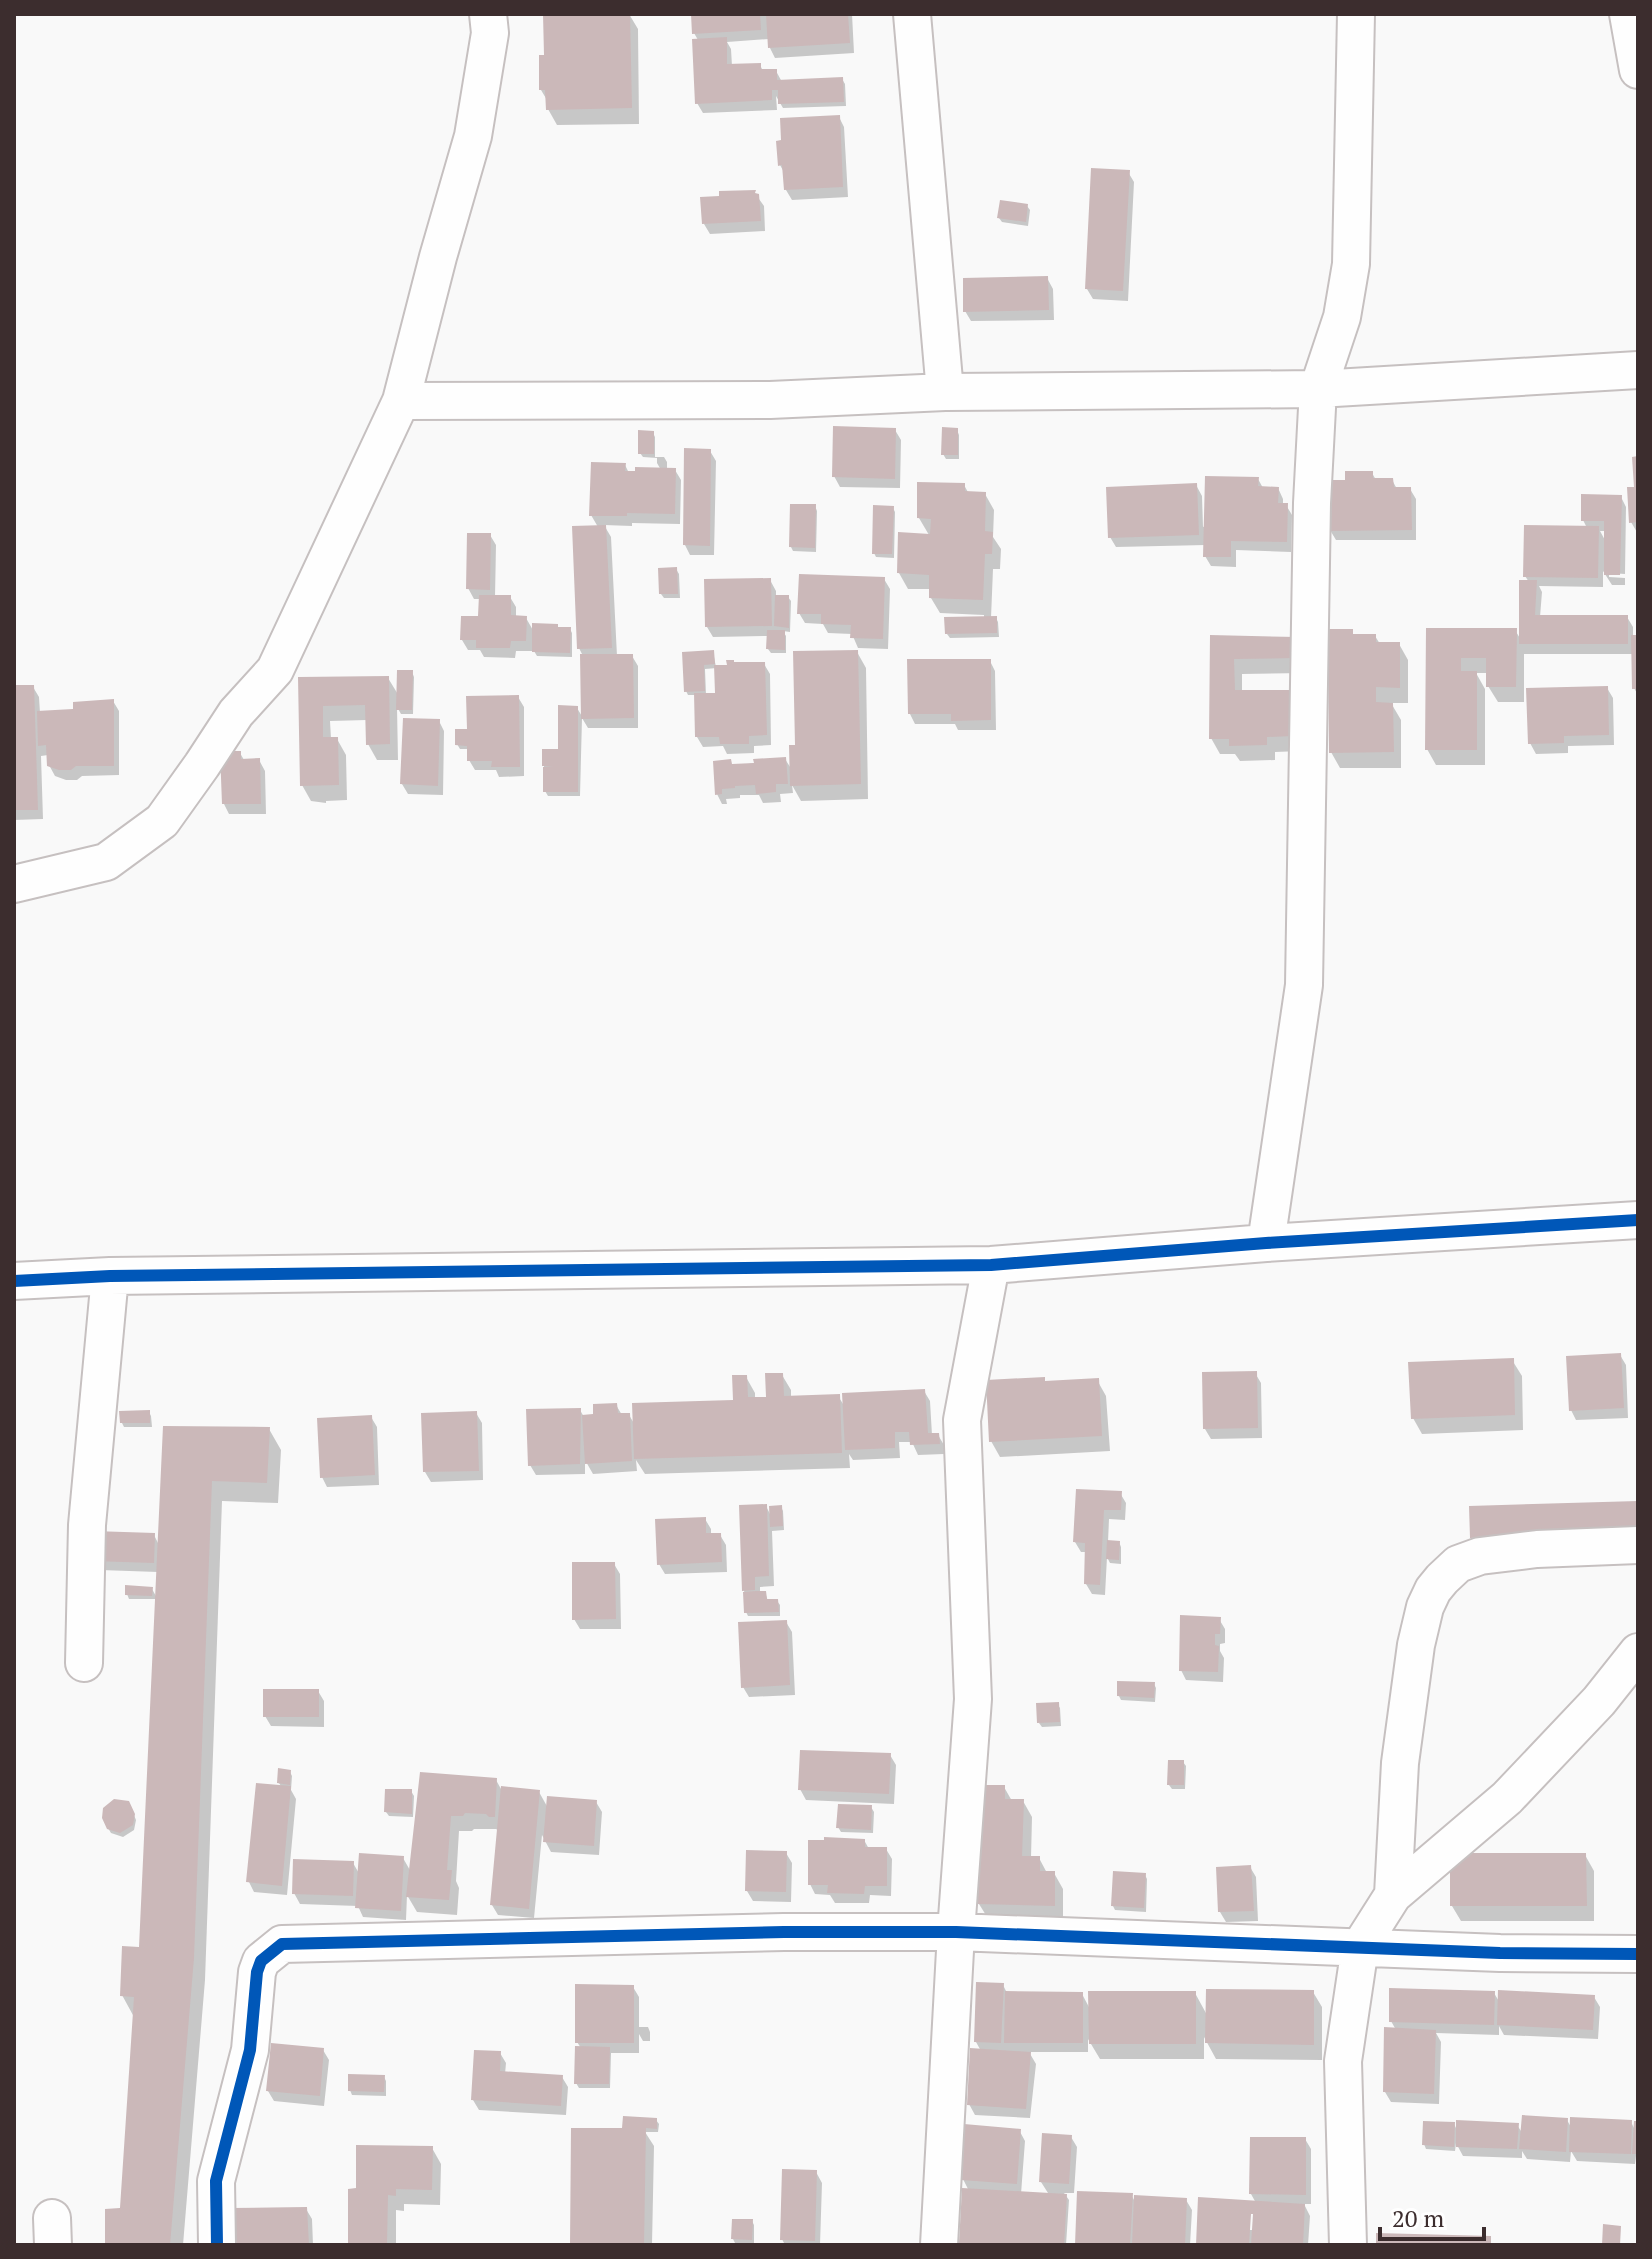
<svg xmlns="http://www.w3.org/2000/svg" width="1652" height="2259" viewBox="0 0 1652 2259" font-family="'PT Serif',serif">
<style>
.shadow{fill:#0003;fill-rule:evenodd}
.building{fill:#cbb8b9}
.lines{fill:none;stroke-linecap:round;stroke-linejoin:round}
.minor-casing{stroke:#c6c0c0;stroke-width:40}
.minor{stroke:#fefefe;stroke-width:36}
.cycleway-casing{stroke:#fff;stroke-width:17}
.cycleway{stroke:#0057b8;stroke-width:12}
</style>
<rect width="100%" height="100%" fill="#f9f9f9"/>
<path class="shadow" d="M629,14L638,29L639,124L557,125L548,109L547,100L541,90Z
M693,14H852L854,53L775,58L770,48L769,39L727,42L731,49L732,66L760,65L763,71H776L782,82L842,79L845,84L846,106L783,108L776,96L777,110L703,113L697,103L698,40L694,33Z
M839,117L844,127L848,197L792,200L786,190L785,174L780,165Z
M1128,172L1134,182L1128,301L1093,299L1087,289Z
M754,192L764,206L765,231L710,234L704,224L722,198Z
M1027,206L1030,210L1028,226L1002,222L999,218Z
M1047,278L1053,289L1054,320L971,321L965,311Z
M895,430L901,440L900,488L840,487L834,476Z
M957,430L959,435V459H946L943,454Z
M653,433L655,437V457H664L667,462V470H675L681,480L680,524L632,523V526L604,525L611,537L617,656H632L638,666V728H588L582,718L580,796H548L545,791L544,766L560,751L577,708L583,718L582,654L579,648L598,527L591,515L625,465L629,473L661,470L657,463V458L643,457L640,453Z
M710,451L716,461L714,555H690L685,545Z
M1638,459V534L1631,522Z
M1372,473L1376,480H1392L1397,489H1410L1416,499V540H1336L1330,530L1347,482Z
M1258,479L1263,488H1278L1283,499V505H1286L1292,515L1291,552L1236,550V567L1211,566L1205,556L1206,545L1116,547L1110,537L1196,485L1202,496L1203,527L1206,526Z
M964,485L969,494H985L994,510L993,537L1001,549L1000,569H993L991,618H996L998,622L999,637L950,638L947,634L984,618V615L940,613L931,598V589H908L899,573L929,535L919,518Z
M1621,497L1626,507L1625,574L1609,573V577L1625,578V585H1612L1603,571V587L1539,586L1542,592L1540,617H1627L1633,627V637H1638V695L1634,688L1633,654H1524V702H1498L1488,686V673H1476L1485,689V765H1436L1427,749L1428,630H1515L1521,640L1529,582L1525,576L1587,528L1583,520ZM1600,531H1606V542Z
M815,506L817,511L816,552L793,551L791,547Z
M893,508L895,512L894,558L876,557L874,553Z
M490,535L496,545L495,597H510L516,607V617L526,618L534,632L570,629L572,633V657L537,656L534,651H516L515,658L484,657L480,650H468L462,640L480,618V599H474L468,588Z
M676,569L679,574L680,598H664L661,594Z
M884,579L890,589L888,649L858,648L852,634L828,633L823,624L805,623L799,613Z
M770,580L776,591V597H788L791,601L790,632L783,631L786,636V653H771L768,649V636L713,637L707,627Z
M1351,631L1354,636H1375L1380,644H1399L1408,660V703H1391L1401,720V768H1340L1331,752Z
M1212,637L1296,639L1306,673L1242,674V692H1291L1301,751L1275,752V760L1240,761L1235,754H1220L1211,738Z
M713,652L716,667L764,664L770,674L771,745L754,746V753L727,754L723,746L703,747L697,737L696,695H688L686,691L684,654ZM717,668V695H706L705,669Z
M857,652L866,668L868,799L801,801L792,785L793,793L780,794L781,802L763,803L759,795H740V798L726,799L727,804H722L717,794L733,766L785,759L792,770Z
M990,661L995,671L996,730H958L955,724H915L910,714Z
M412,672L414,677L413,714H401L397,707L398,760H377L368,744L367,720L330,721L331,739H337L346,755L347,800L326,801V803L311,801L302,785L300,679L388,678L399,696Z
M14,687H33L39,697L40,713L75,711L113,701L119,711V775L82,776L77,780H66L55,776L49,765L48,755L41,756L43,819L14,820Z
M1607,688L1613,698L1614,745L1568,746V753L1536,754L1530,743Z
M518,697L524,707V776L499,777L496,770H475L469,760V749H460L457,744L465,731Z
M439,721L444,731L443,795L408,794L402,784Z
M240,753L244,760H259L265,771L266,814H229L224,804Z
M1620,1355L1626,1365L1628,1418L1576,1420L1571,1410Z
M1512,1360L1522,1376L1523,1430L1422,1434L1413,1418Z
M1255,1373L1261,1383L1262,1438L1211,1439L1205,1429Z
M782,1375L791,1390V1398L838,1396L845,1407L924,1391L930,1401L932,1435H938L944,1445V1454L918,1455L912,1442H899L900,1458L853,1460L849,1454L850,1468L645,1474L636,1460L637,1471L593,1474L585,1460V1474L536,1475L530,1465L580,1410L584,1417L595,1416L616,1405L622,1415H629L635,1425L735,1401L746,1377L755,1393V1399L768,1398Z
M1044,1379L1046,1383L1097,1380L1106,1396L1110,1451L1000,1457L991,1441Z
M149,1412L151,1416L152,1427H124L122,1423Z
M476,1413L482,1423L483,1480L431,1482L425,1472Z
M371,1417L377,1427L379,1485L327,1487L322,1477Z
M165,1428L269,1429L281,1450L278,1503L222,1501L205,1980L183,2245H107L122,2210L134,2017L122,1995L140,1949L157,1599H129L127,1594L152,1589L157,1598L158,1572L100,1570L94,1560L154,1535L159,1545Z
M1078,1491L1120,1493L1126,1503L1125,1520L1109,1519L1108,1542H1119L1121,1547V1564L1110,1563L1107,1557L1105,1595L1092,1594L1086,1584L1087,1552H1081L1075,1542Z
M766,1506L771,1516L781,1507L783,1511L784,1530L772,1531L774,1586L760,1587V1593H765L768,1601H777L780,1605V1616H748L746,1612L744,1590Z
M705,1519L711,1529V1535H720L726,1545L727,1572L665,1574L659,1564Z
M614,1564L620,1574L621,1629H580L574,1619Z
M1219,1619L1225,1629V1643L1220,1644V1651L1224,1658L1223,1682L1186,1680L1181,1670Z
M786,1622L792,1632L795,1695L749,1697L743,1687Z
M1154,1684L1156,1688L1155,1702L1121,1700L1119,1696Z
M318,1691L324,1701V1727L271,1726L265,1716Z
M1057,1704L1060,1708L1061,1726L1042,1727L1039,1723Z
M890,1755L896,1765L894,1804L806,1800L800,1789Z
M1183,1762L1186,1766L1185,1789H1172L1169,1785Z
M290,1772L292,1776L291,1790L296,1799L287,1895L254,1892L249,1882L282,1788L279,1783Z
M422,1774L496,1780L501,1789L539,1792L548,1808L596,1802L602,1812L599,1855L551,1852L542,1835L534,1918L498,1915L492,1905L499,1831L496,1829H474L472,1831H459L456,1881L459,1888L457,1915L417,1912L407,1895L406,1920L363,1917L358,1906L300,1904L294,1893L353,1863L360,1875L403,1858L411,1872Z
M1004,1787L1012,1801H1023L1032,1817L1031,1858H1039L1047,1873H1054L1063,1889V1921L989,1920L979,1904Z
M411,1791L414,1796L413,1817L389,1816L386,1812Z
M871,1807L874,1812L873,1833L841,1832L838,1827Z
M131,1808L136,1820L134,1830L123,1837L111,1833L108,1828Z
M864,1840L869,1849H886L892,1859L891,1896L870,1895L869,1903H835L830,1895L815,1894L810,1884Z
M786,1853L792,1863L791,1902L753,1901L747,1891Z
M1585,1855L1594,1871V1921H1461L1452,1906Z
M1250,1867L1256,1877L1258,1921L1226,1922L1220,1912Z
M1145,1875L1147,1879L1146,1912L1115,1910L1113,1906Z
M1003,1985L1007,1993L1082,1994L1090,2009L1195,1993L1207,2015L1313,1992L1322,2007V2060L1216,2059L1204,2037V2059H1100L1088,2039V2052H1029L1036,2064L1030,2118L975,2115L969,2104L981,2051L976,2042Z
M633,1987L639,1997V2027H648L650,2032V2041H643L639,2034V2053H611L610,2088H579L576,2083L581,2048L577,2042Z
M1494,1993L1500,2003L1594,1997L1600,2007L1598,2039L1504,2035L1499,2026V2035L1436,2033L1441,2042L1439,2104L1391,2102L1385,2092L1396,2030L1391,2021Z
M323,2050L329,2060L324,2106L274,2101L268,2091Z
M500,2053L506,2063L505,2074L562,2077L568,2087L566,2115L479,2110L473,2100Z
M384,2077L386,2081V2096L352,2095L350,2090Z
M656,2120L659,2124L658,2132H645L654,2146L652,2245H572L626,2130Z
M1567,2120L1572,2129L1631,2122L1635,2130L1638,2123V2160L1636,2156L1635,2164L1577,2161L1571,2151L1570,2162L1527,2159L1522,2151V2158L1463,2156L1456,2143L1455,2151L1426,2149L1424,2144L1454,2124L1458,2132L1517,2125L1523,2134Z
M1019,2130L1025,2141L1021,2194L1047,2202L1048,2193L1041,2182L1071,2137L1077,2147L1074,2193H1064L1069,2200L1066,2245H962L961,2243L969,2191L963,2179Z
M1305,2139L1311,2149V2204H1304L1310,2216L1308,2245H1198L1256,2203L1251,2194ZM1249,2212H1255L1254,2230H1248Z
M432,2148L441,2164L440,2205L404,2204V2211L396,2210V2245H351L358,2190Z
M816,2172L822,2183L820,2245H785L782,2239Z
M1131,2195L1136,2203L1186,2200L1192,2210L1190,2245H1076Z
M306,2209L312,2219L313,2245H234Z
M752,2221L754,2225V2244L735,2243L733,2239Z"/>
<path class="building" d="M543,14H630L632,108L546,110L545,90H539V55H544Z
M691,14H760L761,30L692,34Z
M766,14H848L850,43L768,48Z
M727,37V64L761,63V69H777V80L843,77L844,102L778,104V90H772V100L695,104L692,39Z
M840,115L843,187L784,190L782,165L778,166L776,141L781,140L780,118Z
M1091,168L1130,170L1123,291L1085,289Z
M756,190L755,193L759,194L761,221L702,224L700,197L719,196V191Z
M1000,200L1028,204L1026,222L997,218Z
M1048,276L1049,310L963,312V278Z
M833,426L896,428L895,479L832,477Z
M942,427L958,428V455H941Z
M638,430L654,431V454H638Z
M684,448L711,449L710,546L683,545Z
M1638,456V522L1629,523L1627,487H1634L1632,457Z
M591,462L626,463L625,471H635V467L676,468L675,514L627,513V516H589Z
M1345,471H1373V478H1393L1394,487H1411L1412,530L1328,531V480H1345Z
M1205,476L1259,477L1258,486L1279,487L1278,503H1288L1287,542L1231,541V557H1203Z
M917,482L965,483V491L986,492L985,531L993,532L992,554H985L983,600L929,598V575L897,573L898,532L930,534L931,519L917,518Z
M1197,483L1199,535L1108,538L1106,487Z
M1581,494L1622,495L1620,575H1604V521H1581Z
M790,504H816L815,548L789,547Z
M873,505L894,506L892,554H872Z
M606,525L612,648L577,649L572,526Z
M1524,525L1599,526L1598,578L1523,577Z
M467,533H491L490,590L466,589Z
M677,567L678,594H659L658,568Z
M799,574L885,577L883,639L850,638L851,625L821,624V614H797Z
M771,578L772,626L705,627L704,579Z
M1519,580H1537L1535,615H1628V644H1519Z
M479,595H511V615L527,616L526,641H511L510,648H476V640H460L461,616H478Z
M775,595H789V628L774,626Z
M997,616V633L945,634L944,617Z
M532,623L558,624V627H571L570,653L532,652Z
M1426,628H1517L1516,687H1486V658H1461V671H1477V750H1425Z
M1328,629H1353V634H1376V642H1400V688L1376,687V702L1393,703L1394,752L1329,753Z
M767,630H785V650L766,649Z
M1210,635L1297,637V658L1234,659L1235,690H1292L1293,736L1267,737V745L1229,746V739H1209Z
M1631,635H1638V689H1632Z
M714,650L715,664L704,665L705,691L684,692L682,652Z
M858,650L861,784L790,786L789,745H795L793,651Z
M580,654H633L634,718L581,719Z
M907,659H991V720L951,721V714H908Z
M726,660H734V662H765L767,735L749,736V744H720L719,737H695L694,693H715L714,665H727Z
M397,670H413L412,710H396Z
M389,676L390,744L366,745L365,705L323,706V737H338L339,785L300,786L298,677Z
M14,685H34L38,810H14Z
M1608,686L1609,735L1564,736V743L1528,744L1526,688Z
M519,695L520,767H491L492,761H467V746L455,745V729H467L466,696Z
M114,699V766H76L71,770H59L47,766L46,745L38,746L37,711L73,709V702Z
M558,705L578,706V792H543V767L553,766H542V749H558Z
M403,718L440,719L438,786L400,784Z
M220,751H241V759L260,758L261,804H222Z
M786,757L788,784H776V792L756,794L755,785L735,786V788L722,789V794L715,795L713,761L731,759L732,764L754,763L753,759Z
M1621,1353L1624,1408L1569,1411L1566,1356Z
M1514,1358L1515,1415L1411,1419L1408,1362Z
M1257,1371L1258,1428L1203,1429L1202,1372Z
M765,1373H783L784,1396L840,1394L842,1453L634,1459L632,1403L733,1400L732,1375H747L748,1397H766Z
M1045,1377V1381L1099,1378L1102,1436L989,1442L986,1380Z
M925,1389L928,1433H939L940,1444L910,1445L909,1432H895V1448L845,1450L842,1393Z
M617,1403L618,1413H630L632,1461L585,1464L582,1415L593,1414V1404Z
M581,1408L580,1464L528,1466L526,1409Z
M150,1410V1423H120L119,1411Z
M477,1411L479,1471L423,1472L421,1413Z
M372,1415L375,1475L320,1478L317,1418Z
M163,1426L270,1427L267,1483L212,1481L194,1958L170,2245H105V2209L120,2208L134,1997L120,1996L122,1946L139,1947Z
M1076,1489L1122,1491L1121,1510H1104L1100,1585L1084,1584L1085,1543L1073,1542Z
M1638,1501V1533L1470,1538L1469,1506Z
M767,1504L769,1576L755,1577V1590L742,1591L739,1505Z
M782,1505L783,1526L770,1527L769,1506Z
M706,1517V1533H721L722,1562L657,1565L655,1519Z
M93,1531L155,1533L154,1563L92,1561Z
M1107,1540L1120,1541L1119,1560L1106,1559Z
M572,1562H615L616,1619L572,1620Z
M125,1585L153,1587L152,1596L125,1595Z
M756,1591H766L767,1599H778L779,1612L744,1613L743,1592Z
M1180,1615L1221,1617L1220,1634H1215V1645L1219,1646L1218,1672L1179,1671Z
M787,1620L790,1685L741,1688L738,1622Z
M1117,1681L1155,1682L1154,1698L1117,1696Z
M263,1689H319V1717H263Z
M1059,1702L1060,1722L1037,1723L1036,1703Z
M800,1750L891,1753L889,1794L798,1790Z
M1168,1760H1184V1785H1167Z
M278,1768L291,1770L290,1785L277,1783Z
M420,1772L497,1778L495,1817H489L486,1814L465,1813L463,1816H451L447,1870H452L449,1900L406,1897Z
M256,1783L291,1786L282,1886L246,1882Z
M980,1785H1005V1799H1024L1022,1856H1040V1871H1055V1906L977,1904Z
M501,1786L540,1790L529,1909L490,1905Z
M385,1789H412V1814L384,1812Z
M547,1796L597,1800L594,1846L543,1842Z
M114,1799L129,1801L135,1814L133,1825L120,1833L107,1829L102,1818L103,1808Z
M838,1804L872,1805L871,1830L836,1828Z
M824,1837L865,1839V1847H887V1886H865L864,1894L827,1893L828,1885H808V1840H824Z
M746,1850L787,1851L786,1892L745,1891Z
M359,1853L404,1856L401,1911L355,1908Z
M1450,1853H1586L1587,1906H1450Z
M293,1859L354,1861L353,1896L292,1894Z
M1251,1865L1254,1911L1218,1912L1216,1867Z
M1113,1871L1146,1873L1144,1908L1111,1906Z
M976,1982L1004,1983L1001,2043L974,2042Z
M575,1984L634,1985V2043H575Z
M1389,1988L1495,1991L1494,2025L1389,2022Z
M1206,1989L1314,1990V2045L1205,2043Z
M1498,1990L1595,1995L1593,2030L1497,2025Z
M1005,1991L1083,1992V2043H1004Z
M1088,1991H1196V2044H1089Z
M1384,2027L1436,2030L1434,2094L1383,2092Z
M271,2043L324,2048L320,2096L266,2091Z
M575,2046L610,2047L609,2084H574Z
M970,2048L1031,2052L1026,2109L967,2105Z
M474,2050L501,2051L500,2071L563,2075L561,2106L471,2100Z
M348,2074L385,2075L384,2092L348,2091Z
M1522,2115L1568,2118L1566,2152L1519,2149Z
M623,2116L657,2118V2129L646,2128L644,2245H570L571,2128H622Z
M1570,2117L1632,2120L1631,2154L1569,2152Z
M1456,2120L1519,2123L1517,2149L1456,2147Z
M1423,2121L1455,2122L1454,2147L1422,2145Z
M1634,2121H1638V2154H1632Z
M964,2124L1021,2129L1017,2184L961,2180Z
M1042,2133L1072,2135L1069,2184L1039,2182Z
M1250,2137H1306V2195L1249,2194Z
M356,2145L433,2146L432,2190L396,2189V2196L388,2195L387,2244L348,2243V2189L356,2188Z
M782,2169L817,2170L815,2241L780,2240Z
M962,2188L1067,2194L1064,2245L959,2243Z
M1077,2191L1133,2193L1130,2245H1075Z
M1134,2195L1187,2198L1185,2245H1132Z
M1198,2197L1305,2204L1303,2245H1251L1253,2214H1251L1249,2245H1196Z
M307,2207L309,2245H232L231,2208Z
M732,2219H753L752,2240L731,2239Z
M1603,2224L1621,2226L1620,2245H1602Z
M1376,2233L1491,2236V2245H1376Z"/>
<g class="lines">
<g class="minor-casing">
<path id="minor" d="M912,14L945,392
M1628,14L1638,70
M401,401L770,400L945,392L1318,389L1638,370
M14,884L106,862L162,821L202,765L236,713L275,670L401,401L438,257L473,136L490,33L488,14
M1266,1243L1304,985L1312,503L1318,389L1342,317L1351,264L1356,14
M14,1281L110,1276L991,1265L1266,1243L1638,1220
M84,1663L87,1525L110,1276
M1393,1895L1507,1798L1599,1701L1638,1652
M52,2218L53,2245
M217,2245L216,2181L250,2050L257,1972L261,1961L282,1944L784,1932H956L1500,1953L1638,1954
M939,2245L956,1932L973,1699L962,1420L991,1265
M1348,2245L1343,2061L1360,1947L1393,1895L1400,1763L1416,1645L1425,1607L1433,1590L1442,1579L1458,1564L1480,1556L1537,1549L1638,1545"/>
</g>
<use href="#minor" class="minor"/>
<g class="cycleway-casing">
<path id="cycleway" d="M14,1281L110,1276L991,1265L1266,1243L1638,1220
M217,2245L216,2181L250,2050L257,1972L261,1961L282,1944L784,1932H956L1500,1953L1638,1954"/>
</g>
<use href="#cycleway" class="cycleway"/>
</g>
<rect width="1652" height="2259" fill="none" stroke="#3c2d2e" stroke-width="32"/>
<path d="M1380 2227v12h104v-12" fill="none" stroke="#3c2d2e" stroke-width="4"/>
<text x="1392" y="2227" font-size="24" fill="#3c2d2e" stroke="#ffffff" stroke-width="6" paint-order="stroke">20 m</text>
</svg>
